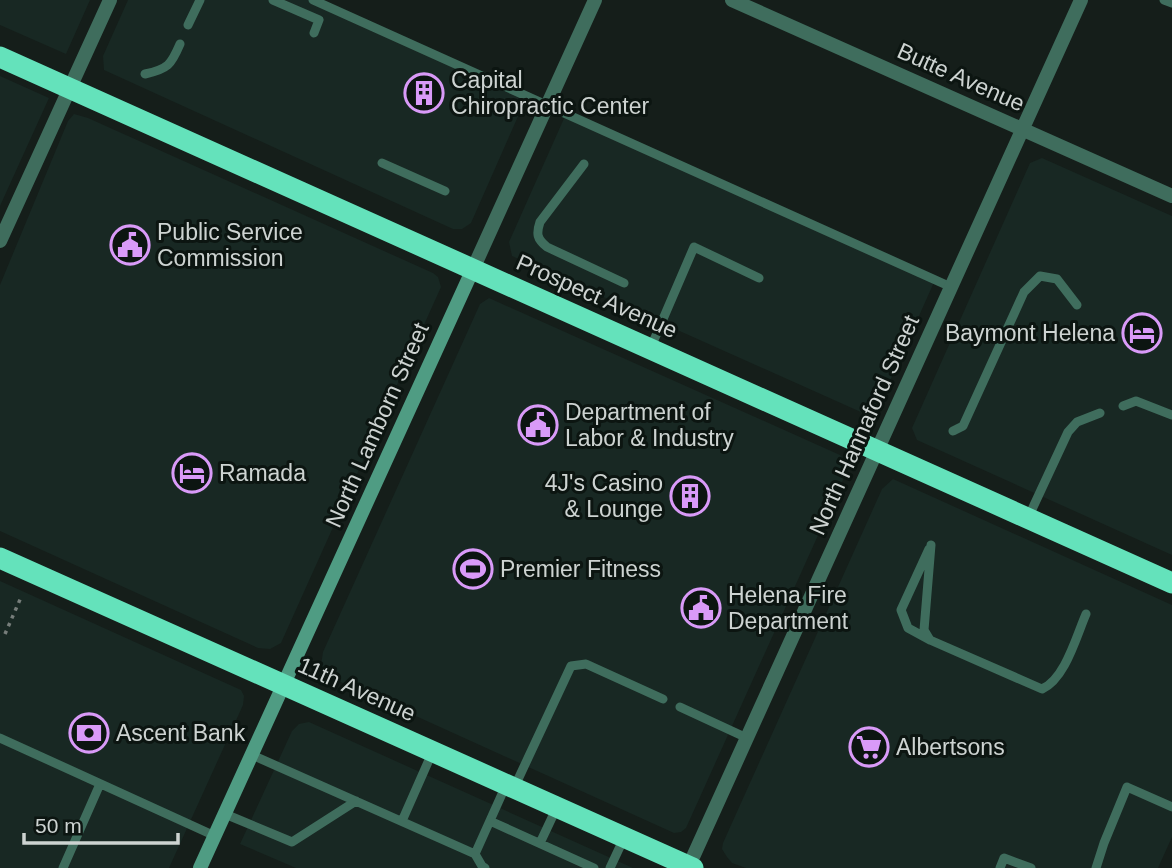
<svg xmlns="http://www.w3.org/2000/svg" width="1172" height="868" viewBox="0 0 1172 868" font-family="Arial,sans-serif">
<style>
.built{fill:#182823}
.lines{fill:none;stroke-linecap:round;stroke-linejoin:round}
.path{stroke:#767d7a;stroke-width:3.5;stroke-dasharray:3.5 5;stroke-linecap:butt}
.lane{stroke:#3f6d5d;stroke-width:9}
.street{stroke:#3f6d5d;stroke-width:14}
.secondary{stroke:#4f9c83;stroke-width:14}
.highway{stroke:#64e2bb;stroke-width:21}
.labels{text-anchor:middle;stroke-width:6;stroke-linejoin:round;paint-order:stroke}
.street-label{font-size:23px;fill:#cdd3d1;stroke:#0c1511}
.poi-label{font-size:23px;fill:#cdd3d1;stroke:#0c1511;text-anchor:start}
</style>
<rect width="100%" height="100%" fill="#151e1a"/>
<path class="built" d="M0,0H90L66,54L0,25Z
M128,0H313L527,96L471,223L462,229H453L104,70L103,56Z
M0,76L49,98L0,206Z
M74,114L88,118L433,273L438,277L441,287L281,643L270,649L258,648L0,531V285L68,121Z
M566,114L935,280L877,410L871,413H863L512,256L509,242Z
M1042,158L1172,216V555L917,440L912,428L1030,163Z
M489,298L840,455L845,461L847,471L686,828L681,832L674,833L332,678L322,670L321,665L323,652L480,304Z
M893,479L1172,605V837L1158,868H746L732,863L727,857L722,849L723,843L882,489Z
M0,581L241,690L244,696L243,705L169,868H0Z
M309,722L633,868H296L240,844L292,731L299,724Z"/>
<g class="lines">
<path class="path" d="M5,634L22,595"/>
<path class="lane" d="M273,0L319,20L314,33
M313,0L951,287
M1164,0L1172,3
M188,25L200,0
M145,74C168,69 171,65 180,44
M382,163L445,191
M584,164L540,222C536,234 537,239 547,247L624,283
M651,347L694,247L759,278
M1123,406L1136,401L1172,415
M953,431L963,426L1024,292L1040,276L1057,279L1077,305
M1028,518L1068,432L1077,422L1100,413
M931,545L924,630L930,640L1042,689C1065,679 1076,637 1086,614
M929,549L901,610L908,628L930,640
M680,707L747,738
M0,738L215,836
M252,755L475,854L506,785
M514,788L571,666L586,664L663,699
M225,814L292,842L356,801
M402,821L432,753
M490,821L594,868
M540,843L557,807
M475,854L482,866L485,868
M63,868L100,784
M610,868L624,838
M1000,868L1004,858L1031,868
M1096,868L1104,843L1127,787L1172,807"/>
<path class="street" d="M732,0L1172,196
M0,241L110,0
M473,269L595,0
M688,868L1081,0"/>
<path class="secondary" d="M200,868L473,269"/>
<path class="highway" d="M0,57L1172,583
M0,558L693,868"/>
</g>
<defs>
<g id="building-ring" transform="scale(2.0125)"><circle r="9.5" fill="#0c1511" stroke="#d99af8" stroke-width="1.5"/><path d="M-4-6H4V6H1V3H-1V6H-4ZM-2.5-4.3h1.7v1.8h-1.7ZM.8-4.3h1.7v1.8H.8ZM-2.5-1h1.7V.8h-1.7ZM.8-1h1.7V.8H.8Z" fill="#d99af8"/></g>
<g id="civic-ring" transform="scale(2.0125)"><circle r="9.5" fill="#0c1511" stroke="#d99af8" stroke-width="1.5"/><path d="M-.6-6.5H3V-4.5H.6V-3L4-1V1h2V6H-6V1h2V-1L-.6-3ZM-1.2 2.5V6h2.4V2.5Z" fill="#d99af8"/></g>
<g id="hotel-ring" transform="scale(2.0125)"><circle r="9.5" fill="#0c1511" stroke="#d99af8" stroke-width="1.5"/><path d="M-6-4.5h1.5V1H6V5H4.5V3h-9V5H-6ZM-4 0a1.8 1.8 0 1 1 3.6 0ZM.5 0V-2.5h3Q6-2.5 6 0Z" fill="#d99af8"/></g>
<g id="stadium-ring" transform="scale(2.0125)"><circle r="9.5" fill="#0c1511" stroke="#d99af8" stroke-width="1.5"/><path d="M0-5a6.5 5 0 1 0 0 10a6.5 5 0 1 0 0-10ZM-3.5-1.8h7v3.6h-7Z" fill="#d99af8"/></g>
<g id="bank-ring" transform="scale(2.0125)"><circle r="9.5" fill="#0c1511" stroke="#d99af8" stroke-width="1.5"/><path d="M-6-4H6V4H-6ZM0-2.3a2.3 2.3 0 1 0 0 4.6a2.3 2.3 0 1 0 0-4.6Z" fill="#d99af8"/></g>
<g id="supermarket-ring" transform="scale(2.0125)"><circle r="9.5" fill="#0c1511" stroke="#d99af8" stroke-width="1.5"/><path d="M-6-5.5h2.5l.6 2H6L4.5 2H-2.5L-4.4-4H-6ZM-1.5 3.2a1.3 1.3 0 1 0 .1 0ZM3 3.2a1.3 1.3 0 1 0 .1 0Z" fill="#d99af8"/></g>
</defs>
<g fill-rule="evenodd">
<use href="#building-ring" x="424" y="93"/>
<use href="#civic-ring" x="130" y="245"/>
<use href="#hotel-ring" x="1142" y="333"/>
<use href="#civic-ring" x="538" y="425"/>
<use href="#hotel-ring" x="192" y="473"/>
<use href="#building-ring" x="690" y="496"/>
<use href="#stadium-ring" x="473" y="569"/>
<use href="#civic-ring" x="701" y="608"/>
<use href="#bank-ring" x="89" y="733"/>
<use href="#supermarket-ring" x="869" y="747"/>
</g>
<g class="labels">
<g class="street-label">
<text transform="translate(961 77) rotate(24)" y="8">Butte Avenue</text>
<text transform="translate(597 296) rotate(24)" y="8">Prospect Avenue</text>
<text transform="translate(377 425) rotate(-66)" y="8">North Lamborn Street</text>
<text transform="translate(864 425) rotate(-66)" y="8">North Hannaford Street</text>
<text transform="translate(357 689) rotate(24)" y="8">11th Avenue</text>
</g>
<g class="poi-label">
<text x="451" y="88">Capital<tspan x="451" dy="26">Chiropractic Center</tspan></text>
<text x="157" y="240">Public Service<tspan x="157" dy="26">Commission</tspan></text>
<text x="1115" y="341" text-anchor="end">Baymont Helena</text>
<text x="565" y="420">Department of<tspan x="565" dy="26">Labor &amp; Industry</tspan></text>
<text x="219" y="481">Ramada</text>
<text x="663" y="491" text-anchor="end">4J's Casino<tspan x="663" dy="26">&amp; Lounge</tspan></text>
<text x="500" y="577">Premier Fitness</text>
<text x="728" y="603">Helena Fire<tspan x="728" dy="26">Department</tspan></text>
<text x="116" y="741">Ascent Bank</text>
<text x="896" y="755">Albertsons</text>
</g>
</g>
<path d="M24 833v10h154v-10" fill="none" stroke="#cdd3d1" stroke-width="3.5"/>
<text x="35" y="833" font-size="21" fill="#cdd3d1" stroke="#0c1511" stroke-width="5" paint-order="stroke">50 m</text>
</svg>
